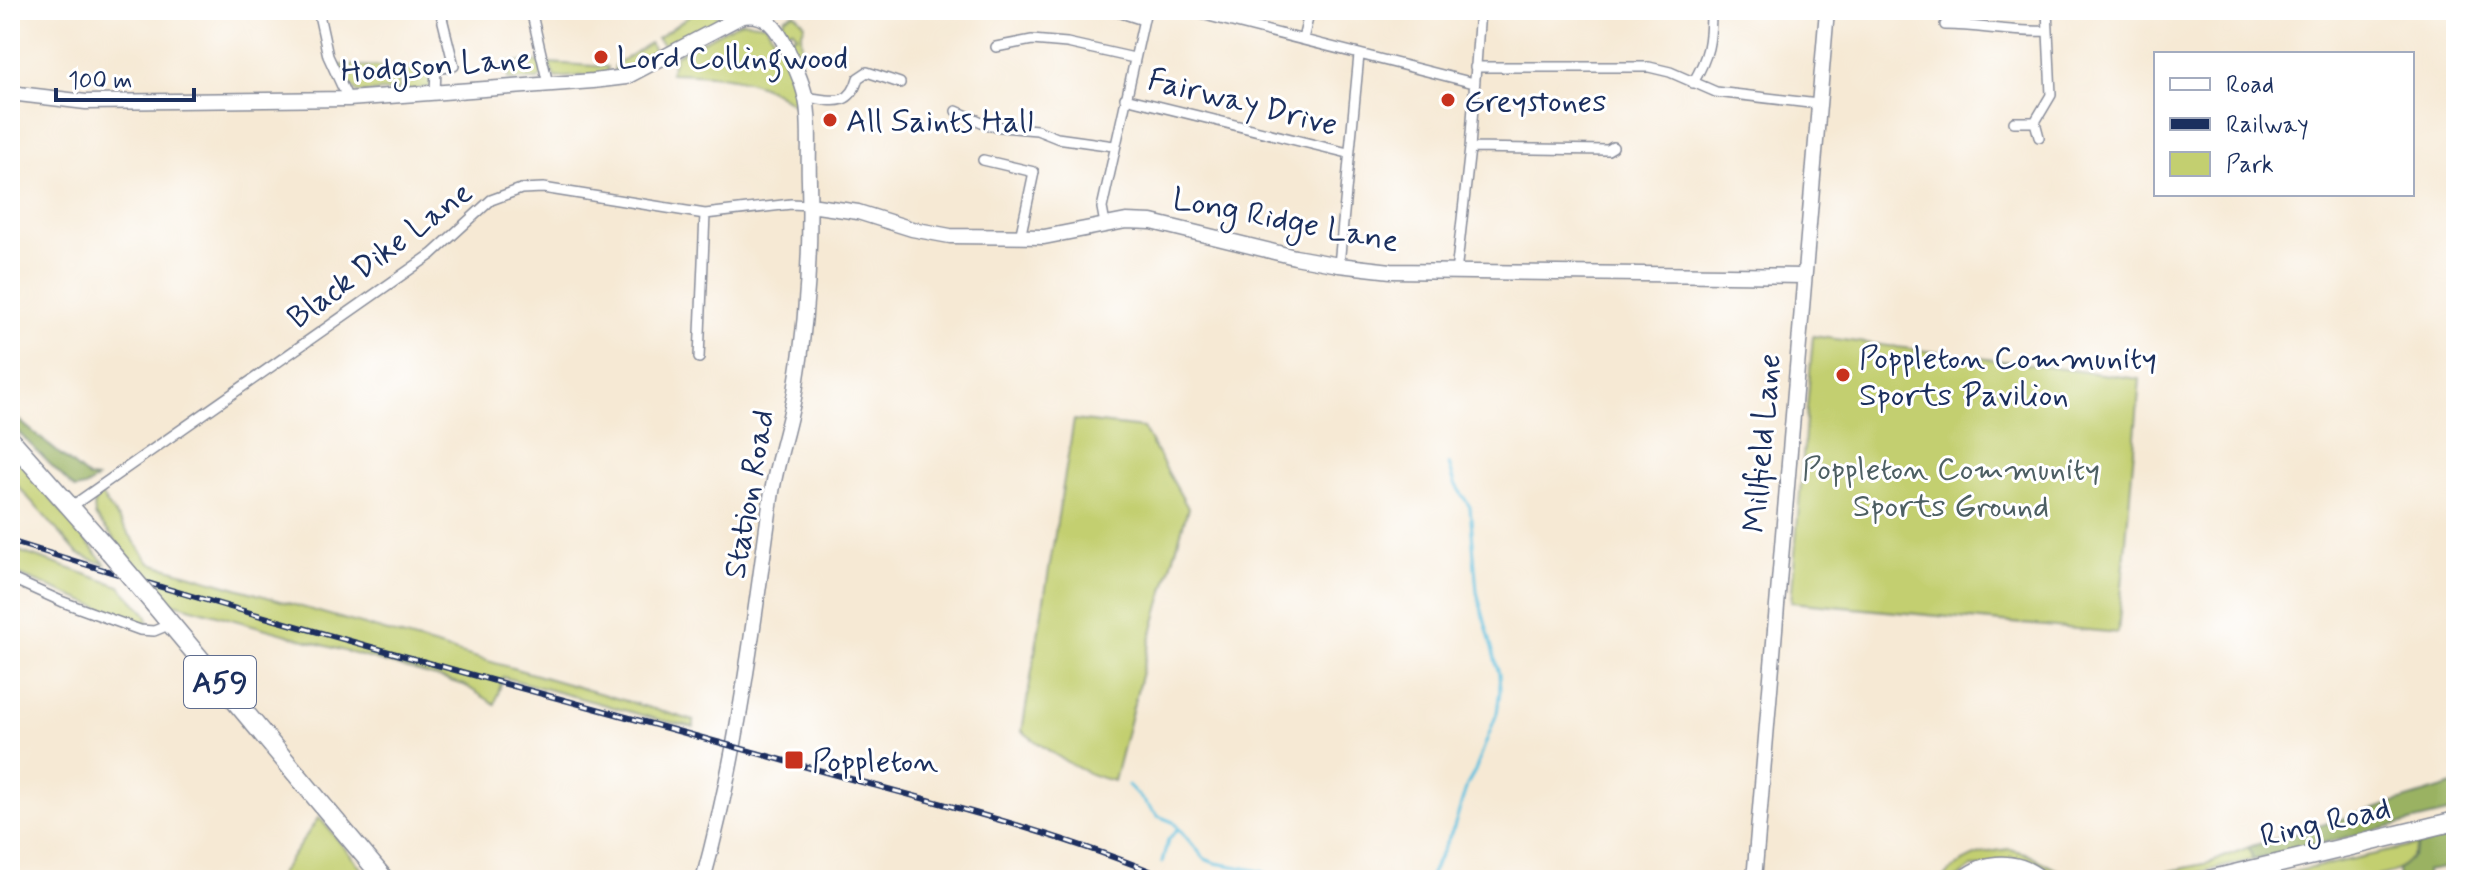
<svg xmlns="http://www.w3.org/2000/svg" width="2466" height="890" viewBox="0 0 2466 890" font-family="Mynerve,sans-serif">
<style>
.green{fill:#c3cf70;stroke:#6f7f67;stroke-width:2}
.forest{fill:#9ab262;stroke:#5a7060;stroke-width:2}
.lines{fill:none;stroke-linecap:round;stroke-linejoin:round}
.stream{stroke:#60c0de;stroke-width:3}
.street-casing{stroke:#888c99;stroke-width:12}
.secondary-casing{stroke:#888c99;stroke-width:17}
.highway-casing{stroke:#888c99;stroke-width:21}
.street{stroke:#fff;stroke-width:9}
.secondary{stroke:#fff;stroke-width:14}
.highway{stroke:#fff;stroke-width:18}
.rail-casing{stroke:#1b2f5e;stroke-width:6}
.rail{stroke:#fff;stroke-width:3;stroke-dasharray:9;stroke-linecap:butt}
.highway-bridge-casing{stroke:#888c99;stroke-width:21;stroke-linecap:butt}
.highway-bridge{stroke:#fff;stroke-width:18}
.poi-dot{fill:#c8321e;stroke:#fff;stroke-width:3}
.labels{text-anchor:middle;stroke-width:6;stroke-linejoin:round;paint-order:stroke}
.shield{fill:#fff;stroke:#5f6d8e;stroke-width:2}
.shield-label{font-size:30px;font-weight:bold;fill:#1b2f5e}
.poi-label{font-size:32px;fill:#1b2f5e;stroke:#fff;text-anchor:start}
.street-label{font-size:32px;fill:#1b2f5e;stroke:#fff}
.park-label{font-size:32px;fill:#4d5f63;stroke:#fff}
</style>
<rect width="100%" height="100%" fill="#fff"/>
<filter id="ink" filterUnits="userSpaceOnUse"><feTurbulence type="fractalNoise" baseFrequency=".0125" numOctaves="2"/><feDisplacementMap in="SourceGraphic" scale="16" xChannelSelector="R" yChannelSelector="G"/><feConvolveMatrix kernelMatrix="1 2 1 2 8 2 1 2 1" color-interpolation-filters="sRGB"/></filter>
<filter id="wash" filterUnits="userSpaceOnUse"><feTurbulence type="fractalNoise" baseFrequency=".006" numOctaves="4" result="noise"/><feDisplacementMap in="SourceGraphic" scale="32" xChannelSelector="R" yChannelSelector="G"/><feGaussianBlur stdDeviation="1.8" result="paint"/><feColorMatrix in="noise" values="0 0 0 0 0 0 0 0 0 0 0 0 0 0 0 0 0 1.4 0 .05"/><feComposite in="paint" operator="in"/></filter>
<g filter="url(#wash)">
<rect width="100%" height="100%" fill="#f6e9d4"/>
<path class="green" d="M699,10H712L722,19L667,49L657,38Z
M795,13L805,24L801,35L802,49L799,50H794L788,39L797,35L792,29L784,32L781,25L785,17Z
M741,21L766,24C781,51 796,78 800,108C789,102 778,93 767,88C737,75 702,74 670,73L676,55Z
M650,43L656,54L628,70L614,71L615,65Z
M510,62H541L543,74L538,80H508Z
M548,63L608,67L607,74L555,78Z
M339,65L385,67L400,84V90L358,93L350,86Z
M395,68L430,70L431,87L408,91Z
M1813,336L2140,379L2118,633L1791,602Z
M1074,420L1143,428L1188,508L1153,629L1114,781C1082,775 1048,751 1022,731Z
M10,449L106,565L78,554L10,477Z
M100,494L150,563L664,712L694,721V727L660,720L503,677L495,704L464,685L178,604L168,603L95,516L94,504Z
M10,548L120,586L145,613L149,623L142,625L10,571Z
M319,817L371,880H276Z
M2418,845C2414,854 2408,864 2399,869C2374,884 2288,880 2256,880Z
M2249,847L2253,860L2167,880H2127L2209,863Z
M2009,849L2025,853L2076,880H2051L2028,866L1972,867L1955,880H1942C1961,858 1980,852 2009,849Z"/>
<path class="forest" d="M10,413L89,478L97,479L85,487L75,489L10,424Z
M2456,784V811L2253,860L2249,847Z
M2456,836V866L2426,871L2427,878L2399,880L2398,870L2413,856L2418,845Z"/>
<g class="lines">
<path class="stream" d="M1128,785L1158,816L1173,822L1205,859L1215,863L1261,871L1268,874L1271,880
M1162,862L1168,840L1178,828
M1428,880L1454,827L1467,785L1475,771L1497,713L1500,690L1499,674L1477,592L1470,507L1455,484L1449,464"/>
</g>
</g>
<g filter="url(#ink)">
<g class="lines">
<g class="street-casing">
<path id="street" d="M318,10L328,56L348,99
M531,10L548,84
M1112,10L1143,20
M1185,10L1474,83
M1964,10L1966,25
M1945,25C1980,25 2013,33 2047,31
M1303,39L1310,10
M996,47L1032,40L1067,43L1134,58
M1475,67H1649L1670,72L1716,92L1818,104
M1693,83C1709,55 1711,42 1711,10
M435,93L436,69L454,66L440,10
M805,97C831,100 850,109 858,78L867,72L900,83
M1125,98L1348,153
M956,111L991,126L1037,130L1057,138L1114,146
M2014,122H2035L2051,95L2047,10
M2035,122L2039,137
M1470,148L1608,150L1613,147
M983,160L1034,172L1020,238
M1105,224L1102,208L1146,10
M1339,265L1359,55
M1456,273L1470,148L1480,10
M699,358L705,214
M72,506L432,254L491,200L521,189L543,188L705,214L791,204L810,205
M10,578L63,602L140,630L154,631L171,624"/>
</g>
<g class="secondary-casing">
<path id="secondary" d="M10,93L86,102L348,99L593,81L626,77L740,17C766,10 778,29 788,51C797,71 807,92 808,114C810,136 808,158 809,181C811,252 807,321 795,392C789,428 776,462 771,498C753,628 738,753 703,880
M810,205L858,212L912,229L950,236L1044,237L1126,221L1152,222L1295,257L1339,265L1391,271L1804,276
M1754,880L1827,10"/>
</g>
<g class="highway-casing">
<path id="highway" d="M10,439L110,552
M155,605L385,880
M1964,880C1987,861 2017,861 2040,880
M2209,880L2456,821"/>
</g>
<use href="#street" class="street"/>
<use href="#secondary" class="secondary"/>
<use href="#highway" class="highway"/>
<g class="rail-casing">
<path id="rail" d="M10,541C267,622 529,689 789,762C917,798 1049,828 1172,880"/>
</g>
<use href="#rail" class="rail"/>
<g class="highway-bridge-casing">
<path id="highway-bridge" d="M110,552L155,605"/>
</g>
<use href="#highway-bridge" class="highway-bridge"/>
</g>
</g>
<g class="poi-dot">
<circle cx="601" cy="57" r="8"/>
<circle cx="1448" cy="100" r="8"/>
<circle cx="830" cy="120" r="8"/>
<circle cx="1843" cy="375" r="8"/>
<rect x="784" y="750" width="20" height="20" rx="4"/>
</g>
<g class="labels">
<rect class="shield" x="184" y="656" width="72" height="52" rx="6"/>
<g class="shield-label">
<text x="220" y="692">A59</text>
</g>
<g class="poi-label">
<text x="617" y="68">Lord Collingwood</text>
<text x="1464" y="111">Greystones</text>
<text x="846" y="131">All Saints Hall</text>
<text x="1859" y="368">Poppleton Community<tspan x="1859" dy="37">Sports Pavilion</tspan></text>
<text x="812" y="771">Poppleton</text>
</g>
<g class="street-label">
<text transform="translate(436 64) rotate(-4)" y="11">Hodgson Lane</text>
<text transform="translate(1243 101) rotate(14)" y="11">Fairway Drive</text>
<text transform="translate(1286 219) rotate(11)" y="11">Long Ridge Lane</text>
<text transform="translate(379 254) rotate(-37)" y="11">Black Dike Lane</text>
<text transform="translate(1761 443) rotate(-85)" y="11">Millfield Lane</text>
<text transform="translate(748 494) rotate(-80)" y="11">Station Road</text>
<text transform="translate(2325 821) rotate(-13)" y="11">Ring Road</text>
</g>
<g class="park-label">
<text x="1951" y="479">Poppleton Community<tspan x="1951" dy="37">Sports Ground</tspan></text>
</g>
</g>
<rect width="2466" height="890" fill="none" stroke="#fff" stroke-width="40"/>
<rect x="2154" y="52" width="260" height="144" fill="#ffffff" stroke="#a4acbf" stroke-width="2"/>
<rect x="2170" y="78" width="40" height="12" fill="#ffffff" stroke="#a4acbf" stroke-width="2"/>
<text x="2226" y="92" font-size="24" fill="#1b2f5e">Road</text>
<rect x="2170" y="118" width="40" height="12" fill="#1b2f5e" stroke="#a4acbf" stroke-width="2"/>
<text x="2226" y="132" font-size="24" fill="#1b2f5e">Railway</text>
<rect x="2170" y="152" width="40" height="24" fill="#c3cf70" stroke="#a4acbf" stroke-width="2"/>
<text x="2226" y="172" font-size="24" fill="#1b2f5e">Park</text>
<path d="M56 88v12h138v-12" fill="none" stroke="#1b2f5e" stroke-width="4"/>
<text x="68" y="88" font-size="24" fill="#1b2f5e" stroke="#ffffff" stroke-width="6" paint-order="stroke">100 m</text>
</svg>
